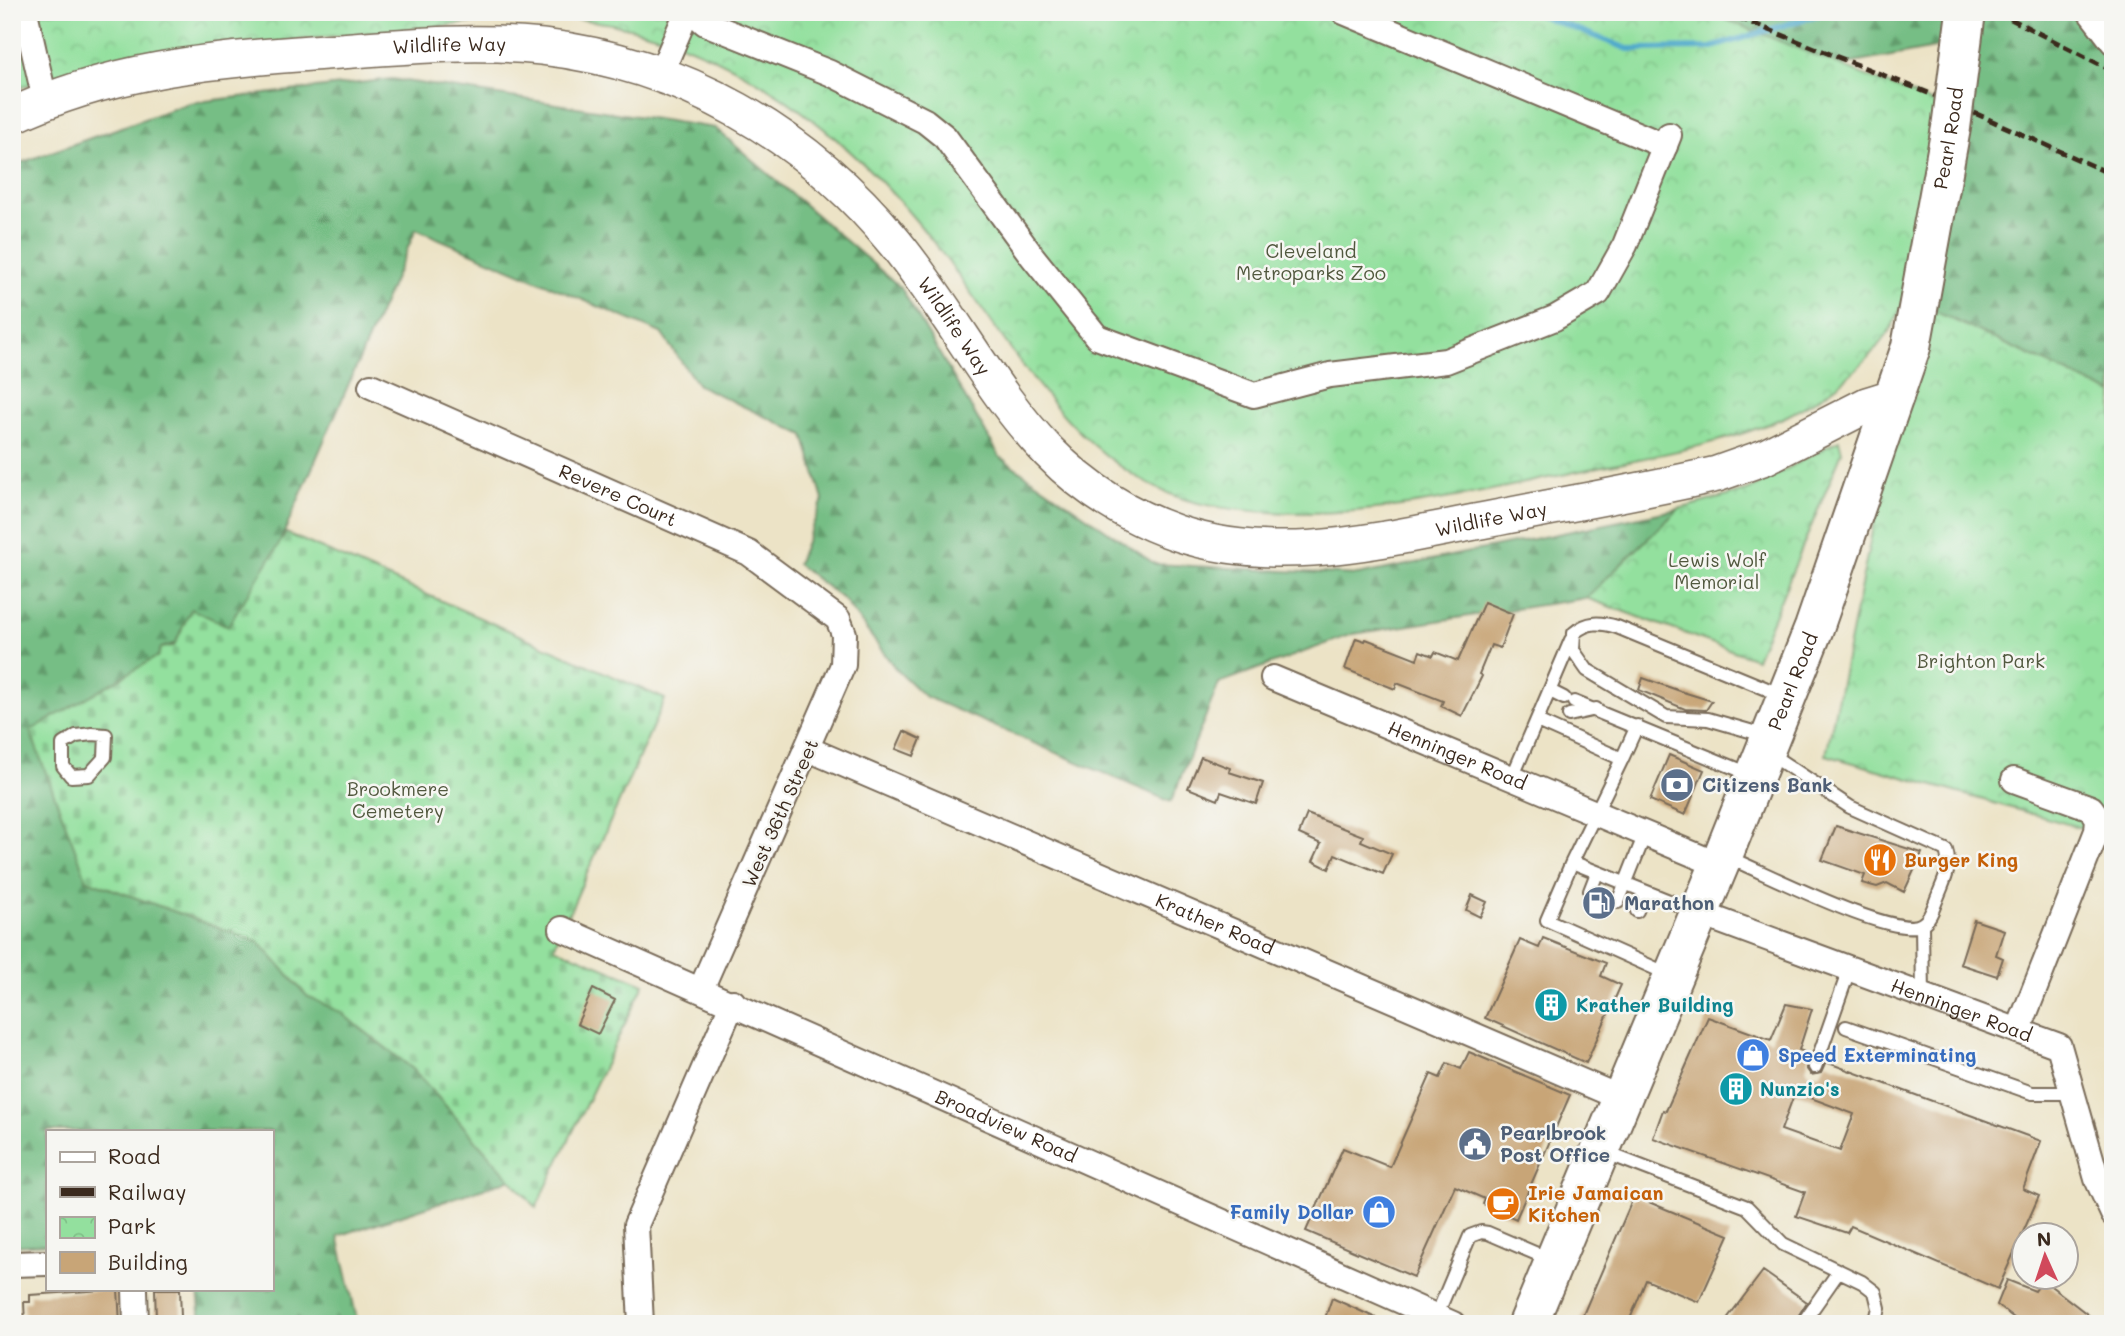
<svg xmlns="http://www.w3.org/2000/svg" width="2125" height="1336" viewBox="0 0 2125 1336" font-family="Mali,sans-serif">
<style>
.forest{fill:url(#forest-firs);stroke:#587452;stroke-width:2}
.cemetery{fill:url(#cemetery-stones);stroke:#67855e;stroke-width:2}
.park{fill:url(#park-crowns);stroke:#67855e;stroke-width:2}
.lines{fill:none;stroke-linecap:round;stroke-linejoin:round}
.stream{stroke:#4ca8ca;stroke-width:6}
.building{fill:#c8a577;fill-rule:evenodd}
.lane-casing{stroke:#796b59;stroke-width:16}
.street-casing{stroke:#796b59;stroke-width:28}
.secondary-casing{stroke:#796b59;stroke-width:38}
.primary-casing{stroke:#796b59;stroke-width:42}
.lane{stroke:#fff;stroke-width:12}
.street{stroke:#fff;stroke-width:24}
.secondary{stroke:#fff;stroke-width:35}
.primary{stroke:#fff;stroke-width:38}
.rail{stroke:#3b2a1e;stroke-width:5;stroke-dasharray:10 5;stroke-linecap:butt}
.primary-bridge-casing{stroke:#796b59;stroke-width:42;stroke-linecap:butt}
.primary-bridge{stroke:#fff;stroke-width:38}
.labels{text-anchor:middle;stroke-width:5;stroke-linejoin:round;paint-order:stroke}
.street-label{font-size:19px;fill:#3b2a1e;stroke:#f6f6f2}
.park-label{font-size:19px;fill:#51583e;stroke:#f6f6f2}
.service-label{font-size:19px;font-weight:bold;fill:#4e5e75;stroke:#f6f6f2;text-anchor:start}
.food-label{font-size:19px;font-weight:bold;fill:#c56008;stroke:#f6f6f2;text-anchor:start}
.culture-label{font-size:19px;font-weight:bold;fill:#0d838f;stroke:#f6f6f2;text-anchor:start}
.shop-label{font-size:19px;font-weight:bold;fill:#366cbe;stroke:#f6f6f2;text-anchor:start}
</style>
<defs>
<pattern id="forest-firs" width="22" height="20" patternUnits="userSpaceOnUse" patternTransform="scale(1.75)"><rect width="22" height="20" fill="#76be85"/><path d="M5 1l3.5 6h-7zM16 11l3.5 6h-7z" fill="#629b6c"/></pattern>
<pattern id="cemetery-stones" width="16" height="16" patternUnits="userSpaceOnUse" patternTransform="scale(1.75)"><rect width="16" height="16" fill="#93e09e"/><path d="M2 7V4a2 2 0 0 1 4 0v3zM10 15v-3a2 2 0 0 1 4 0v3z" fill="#80c088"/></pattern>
<pattern id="park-crowns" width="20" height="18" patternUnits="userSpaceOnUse" patternTransform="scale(1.75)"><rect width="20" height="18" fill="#93e09e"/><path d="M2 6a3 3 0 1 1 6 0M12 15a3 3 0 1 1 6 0" fill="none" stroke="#80c088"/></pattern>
</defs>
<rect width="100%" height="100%" fill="#f6f6f2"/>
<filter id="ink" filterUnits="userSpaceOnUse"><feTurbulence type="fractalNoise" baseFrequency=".0143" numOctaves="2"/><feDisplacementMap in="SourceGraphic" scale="14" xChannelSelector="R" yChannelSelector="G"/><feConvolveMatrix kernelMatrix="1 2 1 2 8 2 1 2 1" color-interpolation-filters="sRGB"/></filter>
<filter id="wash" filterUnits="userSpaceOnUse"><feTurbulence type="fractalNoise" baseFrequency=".00686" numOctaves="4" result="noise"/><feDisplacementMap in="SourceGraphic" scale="28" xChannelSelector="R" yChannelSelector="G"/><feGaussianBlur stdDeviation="1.57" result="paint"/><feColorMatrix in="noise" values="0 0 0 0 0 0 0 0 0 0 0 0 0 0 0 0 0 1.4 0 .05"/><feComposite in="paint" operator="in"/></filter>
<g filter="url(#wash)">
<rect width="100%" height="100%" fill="#ece3c6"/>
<path class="forest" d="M1532,12H2113V394L1919,304L1962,43L1722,87Z
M392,79L715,128L901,288L1000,457L1155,564L1358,575L1679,509L1586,598L1353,634L1219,683L1171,802L924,696L896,669L844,600L797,564L823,500L804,435L698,385L661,333L416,229L277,549L228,626L161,648L87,880L259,942L307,996L340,1012L413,1069L511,1179L338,1236L358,1324H201L198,1289H271V1131H47V1244L12,1246V166L189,103Z"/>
<path class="cemetery" d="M286,533L665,699L554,947L644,984L536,1208L413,1069L340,1012L307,996L259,942L87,880L30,731L158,656L161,648L174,646L191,609L228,626Z"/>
<path class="park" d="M12,12H1707L1944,107C1933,166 1921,288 1887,334C1862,369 1826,397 1787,416C1727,444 1659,455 1594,468C1487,491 1378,519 1268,512C1236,510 1204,507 1175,496C1066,455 1002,329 934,243C849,133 727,37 585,20C538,14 489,21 443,26C384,31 326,36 267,44C182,55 92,59 12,91Z
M1919,304L2113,394V837L1826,755Z
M1839,440L1842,452L1756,659L1586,598L1679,509L1749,490Z"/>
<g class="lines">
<path class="stream" d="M1532,12L1628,49L1710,48L1827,12"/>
</g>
<g id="blocks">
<path class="building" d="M1484,602L1513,614L1500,648L1491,645L1479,674L1482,676L1462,716L1441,706L1443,701L1397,683L1395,689L1345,669L1356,638L1365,641L1366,639L1417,659L1420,651L1433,656L1435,652L1458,661Z
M1643,678L1683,692L1712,701L1706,710L1685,709L1639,690Z
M904,731L921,739L914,756L896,749Z
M1669,755L1704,770L1685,815L1650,800Z
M1201,757L1230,768L1229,772L1263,783L1256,804L1221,792L1218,800L1188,788Z
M1307,814L1363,836L1361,841L1392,854L1383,874L1335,854L1329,869L1313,861L1321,844L1299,834Z
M1836,826L1922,853L1904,892L1887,883L1877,887L1862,883L1865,875L1822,860Z
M1472,895L1487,902L1480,917L1466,910Z
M1974,920L2004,930L1996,955L2003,958L1997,976L1960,964Z
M1543,938L1606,963L1601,976L1621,985L1586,1063L1485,1018L1520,940L1539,948Z
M593,989L615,1000L598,1034L577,1024Z
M1786,1004L1812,1009L1799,1050L1810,1054L1806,1068L1811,1075L1821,1073L1826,1062L2041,1141L2023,1189L2039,1196L1998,1289L1851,1226L1847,1233L1796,1216L1805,1192L1653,1138L1663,1110L1666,1111L1708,1017L1771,1040ZM1795,1092L1854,1114L1840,1151L1781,1130Z
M1469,1052L1570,1095L1516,1219L1483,1204L1485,1199L1455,1186L1414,1277L1306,1231L1343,1148L1390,1167L1431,1074L1440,1078L1447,1063L1461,1069Z
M1634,1196L1729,1235L1699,1302L1646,1280L1628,1324H1579Z
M1763,1271L1807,1302L1793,1324H1723Z
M2007,1280L2035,1291L2043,1280L2100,1324H2022L1997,1305Z
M118,1289L120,1324H25L24,1302H30V1295Z
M155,1289H180L181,1317L156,1319Z
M1332,1298L1389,1324H1323Z"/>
</g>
</g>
<g filter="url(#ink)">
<use href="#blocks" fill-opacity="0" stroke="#796b59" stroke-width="2"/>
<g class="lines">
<g class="lane-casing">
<path id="lane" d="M1550,691L1564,698
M1574,702L1752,775
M1569,715L1596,709
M1537,721L1622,759L1572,862L1694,911
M92,734L106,735L105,757L89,775L71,776L63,766V744L76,736Z
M1767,736L1708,719L1666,717L1587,670L1573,650L1574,633C1588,621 1600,622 1617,627L1784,696
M1622,759L1637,726
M1512,778L1571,640
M1727,857C1760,870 1897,941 1922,924C1931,919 1934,905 1938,896C1944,880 1952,868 1946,850L1850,807L1770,754
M1572,862L1547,920L1670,975
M1590,891L1597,873
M1618,902L1645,834
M1637,911L1644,892
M1922,925L1923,997
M1846,1027L2032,1093H2072
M1815,1067L1849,970
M1604,1152L1747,1207L1783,1244L1862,1282L1875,1292L1879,1308L1875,1324
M1436,1317L1470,1236L1481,1232L1488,1233L1551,1260
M1802,1324L1839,1271"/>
</g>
<g class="street-casing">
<g id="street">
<path d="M25,12L45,100"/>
<path d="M693,12L705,23L830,73L925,121L945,137L1032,256L1097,337L1254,395L1330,375L1446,361L1555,318L1598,293L1625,245L1669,135"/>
<path d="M1344,12L1665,146"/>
<path d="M2090,12L2113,42"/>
<path d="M661,73L687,12"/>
<path id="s1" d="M371,386L749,553L838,619L844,634L843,665L701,989"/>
<path id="s2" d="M1273,678L1719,865"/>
<path id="s3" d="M808,749L1623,1099"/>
<path d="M2014,780L2091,808L2098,818L2097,831L2018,1031"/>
<path id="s4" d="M1699,913L2059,1046L2097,1179L2113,1214"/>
<path id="s5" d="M562,929L1453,1324"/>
<path d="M12,1264L47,1263"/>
<path d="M135,1289L136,1324"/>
<path d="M641,1324L636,1225L733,1002"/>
</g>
</g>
<g class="secondary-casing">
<g id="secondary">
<path id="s6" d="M12,116C105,71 209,60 311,53C387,48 466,39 542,47C682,63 806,134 895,243C987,356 1025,481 1177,533C1280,568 1388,538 1491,519C1566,504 1642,491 1717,474L1765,457L1867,405L1896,396"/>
</g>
</g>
<g class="primary-casing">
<g id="primary">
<path id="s7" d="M1528,1324L1723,856L1814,628L1911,347"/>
</g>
</g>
<use href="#lane" class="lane"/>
<use href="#street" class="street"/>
<use href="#secondary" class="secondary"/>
<use href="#primary" class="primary"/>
<path class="rail" d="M1724,12L1941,98L2113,175
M1997,12L2113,71"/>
<g class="primary-bridge-casing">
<g id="primary-bridge">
<path id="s8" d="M1911,347L1951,128L1966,12"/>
</g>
</g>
<use href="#primary-bridge" class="primary-bridge"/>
</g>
</g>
<defs>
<g id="bank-disc" transform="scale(1.75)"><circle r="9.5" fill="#5c6f8a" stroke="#f6f6f2"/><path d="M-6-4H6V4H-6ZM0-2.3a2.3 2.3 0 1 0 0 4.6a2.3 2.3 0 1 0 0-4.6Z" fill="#fff"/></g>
<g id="restaurant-disc" transform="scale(1.75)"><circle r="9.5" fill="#e8710a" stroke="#f6f6f2"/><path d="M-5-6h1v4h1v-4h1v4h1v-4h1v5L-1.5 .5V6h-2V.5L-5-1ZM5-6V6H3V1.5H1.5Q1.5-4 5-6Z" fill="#fff"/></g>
<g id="fuel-disc" transform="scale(1.75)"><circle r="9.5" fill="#5c6f8a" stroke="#f6f6f2"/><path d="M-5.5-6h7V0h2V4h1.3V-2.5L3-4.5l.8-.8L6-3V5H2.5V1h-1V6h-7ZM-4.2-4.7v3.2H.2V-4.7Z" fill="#fff"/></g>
<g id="building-disc" transform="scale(1.75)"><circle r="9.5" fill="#0f9aa8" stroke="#f6f6f2"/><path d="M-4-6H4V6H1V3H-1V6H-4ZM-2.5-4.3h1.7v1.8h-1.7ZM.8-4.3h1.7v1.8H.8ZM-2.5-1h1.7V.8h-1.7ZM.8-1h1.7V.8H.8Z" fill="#fff"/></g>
<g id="shop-disc" transform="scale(1.75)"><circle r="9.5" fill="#3f7fe0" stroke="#f6f6f2"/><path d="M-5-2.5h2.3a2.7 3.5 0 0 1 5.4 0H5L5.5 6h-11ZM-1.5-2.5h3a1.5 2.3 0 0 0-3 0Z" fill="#fff"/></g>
<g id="civic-disc" transform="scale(1.75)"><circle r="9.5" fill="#5c6f8a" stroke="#f6f6f2"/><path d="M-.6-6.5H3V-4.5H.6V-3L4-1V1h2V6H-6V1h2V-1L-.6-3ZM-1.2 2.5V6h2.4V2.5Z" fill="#fff"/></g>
<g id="cafe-disc" transform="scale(1.75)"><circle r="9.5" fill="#e8710a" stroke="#f6f6f2"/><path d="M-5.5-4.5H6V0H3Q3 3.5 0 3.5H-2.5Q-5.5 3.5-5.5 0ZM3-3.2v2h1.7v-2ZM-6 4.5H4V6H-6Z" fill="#fff"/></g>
</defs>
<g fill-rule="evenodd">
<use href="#bank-disc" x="1677" y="785"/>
<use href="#restaurant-disc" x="1880" y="860"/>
<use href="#fuel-disc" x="1599" y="903"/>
<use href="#building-disc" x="1551" y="1005"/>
<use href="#shop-disc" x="1753" y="1055"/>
<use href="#building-disc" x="1736" y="1089"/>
<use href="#civic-disc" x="1475" y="1144"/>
<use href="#cafe-disc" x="1503" y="1204"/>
<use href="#shop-disc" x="1379" y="1212"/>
</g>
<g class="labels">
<g class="street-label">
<text dy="7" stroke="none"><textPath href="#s6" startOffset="446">Wildlife Way</textPath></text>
<text dy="7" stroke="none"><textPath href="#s8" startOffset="212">Pearl Road</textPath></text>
<text dy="7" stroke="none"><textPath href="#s6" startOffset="1055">Wildlife Way</textPath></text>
<text dy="7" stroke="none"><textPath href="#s1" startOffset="270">Revere Court</textPath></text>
<text dy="7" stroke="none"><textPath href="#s6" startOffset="1684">Wildlife Way</textPath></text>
<text dy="7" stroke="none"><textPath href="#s7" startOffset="695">Pearl Road</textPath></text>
<text dy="7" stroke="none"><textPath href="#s2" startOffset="200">Henninger Road</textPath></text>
<text transform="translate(780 813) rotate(-66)" y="7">West 36th Street</text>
<text dy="7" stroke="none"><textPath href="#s3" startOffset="443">Krather Road</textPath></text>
<text dy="7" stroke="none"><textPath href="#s4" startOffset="280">Henninger Road</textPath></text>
<text dy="7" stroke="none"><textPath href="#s5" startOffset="486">Broadview Road</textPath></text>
</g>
<g class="park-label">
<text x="1311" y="258">Cleveland<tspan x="1311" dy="22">Metroparks Zoo</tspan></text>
<text x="1717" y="567">Lewis Wolf<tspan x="1717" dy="22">Memorial</tspan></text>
<text x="1981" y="668">Brighton Park</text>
<text x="398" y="796">Brookmere<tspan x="398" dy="22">Cemetery</tspan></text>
</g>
<g class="service-label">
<text x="1702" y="792">Citizens Bank</text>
<text x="1624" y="910">Marathon</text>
<text x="1500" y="1140">Pearlbrook<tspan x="1500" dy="22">Post Office</tspan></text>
</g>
<g class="food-label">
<text x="1904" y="867">Burger King</text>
<text x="1528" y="1200">Irie Jamaican<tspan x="1528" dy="22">Kitchen</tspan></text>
</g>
<g class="culture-label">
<text x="1576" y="1012">Krather Building</text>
<text x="1760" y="1096">Nunzio's</text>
</g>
<g class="shop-label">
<text x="1778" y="1062">Speed Exterminating</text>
<text x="1354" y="1219" text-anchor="end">Family Dollar</text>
</g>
</g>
<rect width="2125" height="1336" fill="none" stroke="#f6f6f2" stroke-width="42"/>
<rect x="46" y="1130" width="228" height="161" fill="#f6f6f2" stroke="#aba49d" stroke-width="2"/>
<rect x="60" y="1152" width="35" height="10" fill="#ffffff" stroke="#aba49d" stroke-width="2"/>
<text x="108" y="1164" font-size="21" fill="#3b2a1e">Road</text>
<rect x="60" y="1187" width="35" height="10" fill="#3b2a1e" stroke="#aba49d" stroke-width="2"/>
<text x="108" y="1200" font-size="21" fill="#3b2a1e">Railway</text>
<rect x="60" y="1217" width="35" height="21" fill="url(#park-crowns)" stroke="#aba49d" stroke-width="2"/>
<text x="108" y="1234" font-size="21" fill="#3b2a1e">Park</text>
<rect x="60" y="1252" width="35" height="21" fill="#c8a577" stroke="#aba49d" stroke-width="2"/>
<text x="108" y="1270" font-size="21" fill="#3b2a1e">Building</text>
<g transform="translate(2045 1256) rotate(357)"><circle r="33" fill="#f6f6f2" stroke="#aba49d" stroke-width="2"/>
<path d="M0-5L12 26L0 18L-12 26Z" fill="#d1495b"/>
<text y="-10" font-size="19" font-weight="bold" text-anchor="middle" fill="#3b2a1e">N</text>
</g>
</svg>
